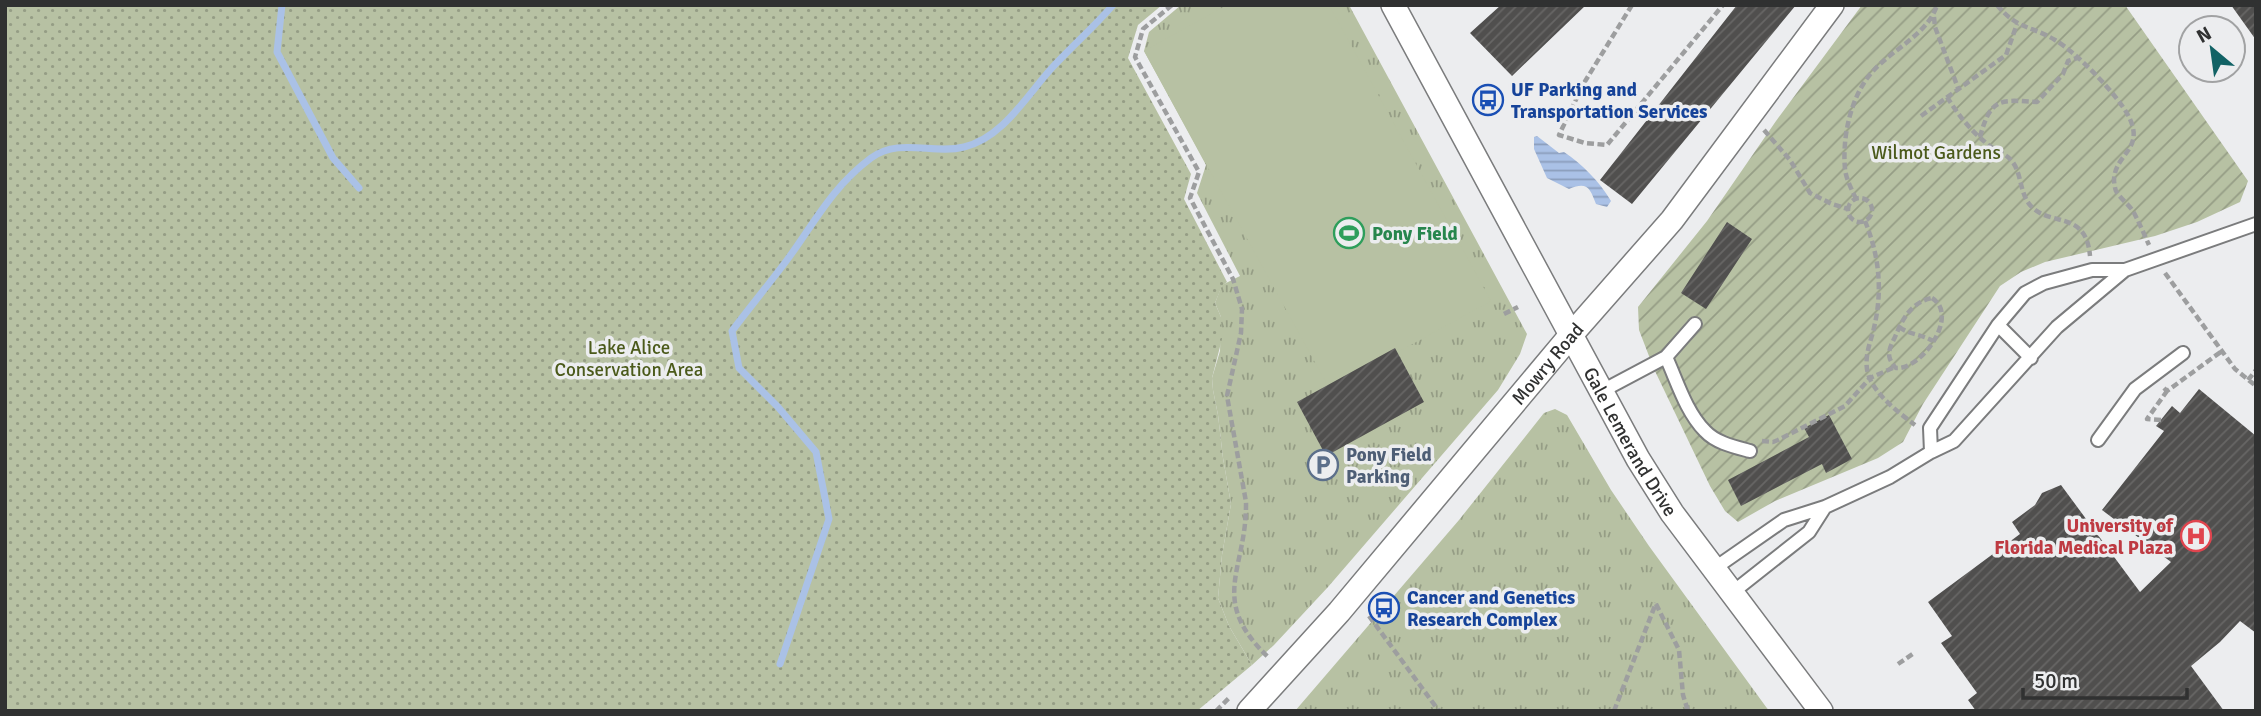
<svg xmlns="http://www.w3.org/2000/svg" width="2261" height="716" viewBox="0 0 2261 716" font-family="Signika,sans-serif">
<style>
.grass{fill:url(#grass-tufts)}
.park{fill:url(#park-dots)}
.garden{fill:url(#garden-furrows)}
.pitch{fill:#b7c1a3}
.water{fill:url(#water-rules)}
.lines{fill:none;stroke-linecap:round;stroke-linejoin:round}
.stream{stroke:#aac1e6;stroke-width:7}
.building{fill:url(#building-hatch)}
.lane-casing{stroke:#7b7c7d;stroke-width:16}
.street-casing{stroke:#7b7c7d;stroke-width:26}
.path{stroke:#9d9e9f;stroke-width:4.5;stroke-dasharray:7 3.5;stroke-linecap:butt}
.lane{stroke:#fff;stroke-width:12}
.street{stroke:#fff;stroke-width:23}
.labels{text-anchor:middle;stroke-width:7;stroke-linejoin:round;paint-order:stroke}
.transit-label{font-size:19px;font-weight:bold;fill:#164399;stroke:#ecedef;text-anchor:start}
.park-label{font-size:19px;fill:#4b5a1b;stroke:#ecedef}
.leisure-label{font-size:19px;font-weight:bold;fill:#27864d;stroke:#ecedef;text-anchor:start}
.street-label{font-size:19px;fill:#303131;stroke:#ecedef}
.service-label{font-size:19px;font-weight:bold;fill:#4e5e75;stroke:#ecedef;text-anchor:start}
.health-label{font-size:19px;font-weight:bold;fill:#be3a42;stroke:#ecedef;text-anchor:end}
</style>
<defs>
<pattern id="grass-tufts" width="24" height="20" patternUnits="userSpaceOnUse" patternTransform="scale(1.75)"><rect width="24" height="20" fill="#b7c1a3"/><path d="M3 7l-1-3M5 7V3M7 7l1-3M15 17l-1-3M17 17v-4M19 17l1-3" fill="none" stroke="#959d85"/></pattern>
<pattern id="park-dots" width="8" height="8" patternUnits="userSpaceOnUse" patternTransform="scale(1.75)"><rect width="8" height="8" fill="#b7c1a3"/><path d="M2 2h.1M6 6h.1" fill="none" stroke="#959d85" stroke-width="1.8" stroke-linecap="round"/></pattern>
<pattern id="garden-furrows" width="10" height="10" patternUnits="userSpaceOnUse" patternTransform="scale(1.75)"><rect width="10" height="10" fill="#b7c1a3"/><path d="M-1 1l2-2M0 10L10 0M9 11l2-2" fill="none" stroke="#959d85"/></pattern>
<pattern id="water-rules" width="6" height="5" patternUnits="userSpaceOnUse" patternTransform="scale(1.75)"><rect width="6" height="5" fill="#aac1e6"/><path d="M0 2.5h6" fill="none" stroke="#8b9dbb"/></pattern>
<pattern id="building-hatch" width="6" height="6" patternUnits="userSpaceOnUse" patternTransform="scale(1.75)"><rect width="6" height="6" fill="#504f4e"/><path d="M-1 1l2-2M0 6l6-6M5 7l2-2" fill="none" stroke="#676665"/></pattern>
</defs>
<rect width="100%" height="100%" fill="#ecedef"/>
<path class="grass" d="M1181,5H1349L1527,334L1520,354L1498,390L1328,587L1274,645L1252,665L1229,626L1218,598L1222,555L1231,504L1223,458L1218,415L1213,390L1212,378L1220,351L1221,317L1215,303L1222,285L1240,276L1197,193L1206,165L1144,51L1149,32Z
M1555,409L1567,415L1611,490L1649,546L1769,711H1295L1459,520L1544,413Z"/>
<path class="park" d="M5,5H1162L1138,25L1128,58L1191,174L1184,199L1227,282L1222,286L1215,303L1221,317L1222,339L1212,378L1213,390L1218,415L1223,458L1231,504L1222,555L1218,598L1229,626L1252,665L1197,711H5Z"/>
<path class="garden" d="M1862,5H2125L2248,181L2240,202L2197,222L2155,236L2045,262L2021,272L2000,286L1923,404L1903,442L1878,458L1775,501L1738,522L1725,511L1710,486L1654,369L1639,330L1638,307L1707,221L1776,121Z"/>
<path class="pitch" d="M1227,5H1329L1491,301L1398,352L1395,349L1328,386L1144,51Z"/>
<path class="water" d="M1537,136L1559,153L1564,152C1582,164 1600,182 1611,201L1607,207L1596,204C1590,189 1588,181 1569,189L1547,178L1534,149V137Z"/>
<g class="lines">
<path class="stream" d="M282,5L277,52L333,158L359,188
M780,664L829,519L816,452L778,407L739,368L732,331C750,307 769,284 787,260C815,222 832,187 871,158C899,137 934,155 964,147C1002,138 1026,97 1050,70C1070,48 1093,28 1113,5"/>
</g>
<path class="building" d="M1501,5H1586L1512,76L1470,33Z
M1737,5H1796L1632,204L1600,180Z
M2231,5H2256V40Z
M1727,222L1752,239L1706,309L1681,293Z
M1395,348L1424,402L1326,456L1297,402Z
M2199,389L2256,436V633L2240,621L2220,642L2191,666L2224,711H1976L1968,700L1977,693L1941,643L1952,636L1928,602L2020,534L2012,522L2035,505L2042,493L2061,485L2140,592L2171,562L2102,510L2164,431L2156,426L2172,406L2180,413Z
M1829,415L1852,459L1826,473L1822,464L1741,506L1728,480L1809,437L1804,428Z"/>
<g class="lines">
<g class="lane-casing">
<path id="lane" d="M1998,325L2031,358
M1666,357C1677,381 1686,412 1705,431C1716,443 1735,447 1750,451
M1602,391L1666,357L1695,324
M2098,440L2135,389L2183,353
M1931,452L1930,428L1998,325L2025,293L2044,283L2092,270H2125L2256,224
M1715,568L1784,520L1825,507L1890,477L1931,452L1954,441L2057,327L2125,270
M1733,592L1809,532L1825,507"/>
</g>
<g class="street-casing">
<g id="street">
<path id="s1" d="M1393,5L1638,459L1672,513L1821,711"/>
<path id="s2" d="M1249,711L1339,612L1571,335L1672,220L1832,5"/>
</g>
</g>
<path class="path" d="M1172,5L1143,29L1135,57L1199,172L1190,198L1233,279L1242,309L1241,333L1227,396L1246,502C1247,571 1207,599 1269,658
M1632,5L1584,83L1559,135L1585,143L1607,145L1723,5
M1997,5C2018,30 2030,25 2055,40C2076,52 2118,95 2129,117C2145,150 2115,153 2114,180C2114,182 2115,189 2116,191C2120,198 2128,204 2133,211C2139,222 2144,234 2149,245
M1934,17L1935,27L1958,88
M1947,97C1957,113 1970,130 1985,142C1992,149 2005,153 2011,160C2022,172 2019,192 2030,205C2050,228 2086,209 2090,256
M1921,116L2006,55L2017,24
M1764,130L1790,160L1810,193L1832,204L1848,209
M1980,137C1991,96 2001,100 2037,102L2063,74L2068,61L2077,58
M1848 210a12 12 0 1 1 24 0a12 12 0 1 1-24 0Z
M1856,199C1852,190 1846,179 1845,169C1842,136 1851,95 1873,71C1893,49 1928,34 1937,5
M1865,221C1880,258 1883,293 1873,332C1869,346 1864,359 1868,374C1875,395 1898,412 1915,425
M2165,273L2235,369L2256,386
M1932,298C1960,315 1922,370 1896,368C1895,368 1890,360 1890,359C1887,352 1892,343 1895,337C1902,320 1911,302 1932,298Z
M1504,314L1518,307
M1899,327C1910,335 1921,334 1933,341
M2248,380L2256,370
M2164,388L2167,391L2222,351
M2161,420L2147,419L2167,391
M1762,441L1773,442L1778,440L1845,406L1870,378L1895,367
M1656,604L1679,650L1683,695L1688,711
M1369,616L1439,711
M1898,664L1914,653
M1216,711L1230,697
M1614,711L1656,603"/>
<use href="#lane" class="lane"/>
<use href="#street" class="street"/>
</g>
<defs>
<g id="bus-ring" transform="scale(1.575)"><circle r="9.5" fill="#ecedef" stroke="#1a4fb4" stroke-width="1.5"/><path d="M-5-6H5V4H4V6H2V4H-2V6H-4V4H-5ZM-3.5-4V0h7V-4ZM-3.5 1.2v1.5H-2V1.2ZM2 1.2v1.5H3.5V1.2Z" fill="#1a4fb4"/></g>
<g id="stadium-ring" transform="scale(1.575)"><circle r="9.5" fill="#ecedef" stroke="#2e9e5b" stroke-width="1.5"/><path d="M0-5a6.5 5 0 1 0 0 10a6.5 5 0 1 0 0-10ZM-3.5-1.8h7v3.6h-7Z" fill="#2e9e5b"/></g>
<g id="parking-ring" transform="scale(1.575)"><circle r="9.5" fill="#ecedef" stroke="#5c6f8a" stroke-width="1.5"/><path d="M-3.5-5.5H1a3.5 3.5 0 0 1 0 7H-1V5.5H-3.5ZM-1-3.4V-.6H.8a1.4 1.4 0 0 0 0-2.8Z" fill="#5c6f8a"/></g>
<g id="hospital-ring" transform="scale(1.575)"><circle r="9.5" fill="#ecedef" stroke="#e0444e" stroke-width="1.5"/><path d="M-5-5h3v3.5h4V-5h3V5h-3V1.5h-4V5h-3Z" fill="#e0444e"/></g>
</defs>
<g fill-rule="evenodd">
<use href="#bus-ring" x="1488" y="100"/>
<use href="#stadium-ring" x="1349" y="233"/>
<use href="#parking-ring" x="1323" y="465"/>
<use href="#hospital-ring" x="2196" y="536"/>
<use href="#bus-ring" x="1384" y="608"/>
</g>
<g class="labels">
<g class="transit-label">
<text x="1511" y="96">UF Parking and<tspan x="1511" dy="22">Transportation Services</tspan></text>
<text x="1407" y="604">Cancer and Genetics<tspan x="1407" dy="22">Research Complex</tspan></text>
</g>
<g class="park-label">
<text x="1936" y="159">Wilmot Gardens</text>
<text x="629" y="354">Lake Alice<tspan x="629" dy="22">Conservation Area</tspan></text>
</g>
<g class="leisure-label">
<text x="1372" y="240">Pony Field</text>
</g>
<g class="street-label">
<text dy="7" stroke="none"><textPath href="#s2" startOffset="458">Mowry Road</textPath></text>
<text dy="7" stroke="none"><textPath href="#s1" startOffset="497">Gale Lemerand Drive</textPath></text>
</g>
<g class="service-label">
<text x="1346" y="461">Pony Field<tspan x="1346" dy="22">Parking</tspan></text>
</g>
<g class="health-label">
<text x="2173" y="532">University of<tspan x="2173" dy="22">Florida Medical Plaza</tspan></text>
</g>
</g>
<rect width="2261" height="716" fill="none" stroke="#303131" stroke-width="14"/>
<g transform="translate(2212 49) rotate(331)"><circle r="33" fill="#ecedef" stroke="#a1a2a3" stroke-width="2"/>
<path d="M0-5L12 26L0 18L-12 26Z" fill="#116265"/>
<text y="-10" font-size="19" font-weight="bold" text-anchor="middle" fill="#303131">N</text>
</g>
<path d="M2023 688v10h164v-10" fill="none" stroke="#303131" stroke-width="3.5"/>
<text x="2034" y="688" font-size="21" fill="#303131" stroke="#ecedef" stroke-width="5" paint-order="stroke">50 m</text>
</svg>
